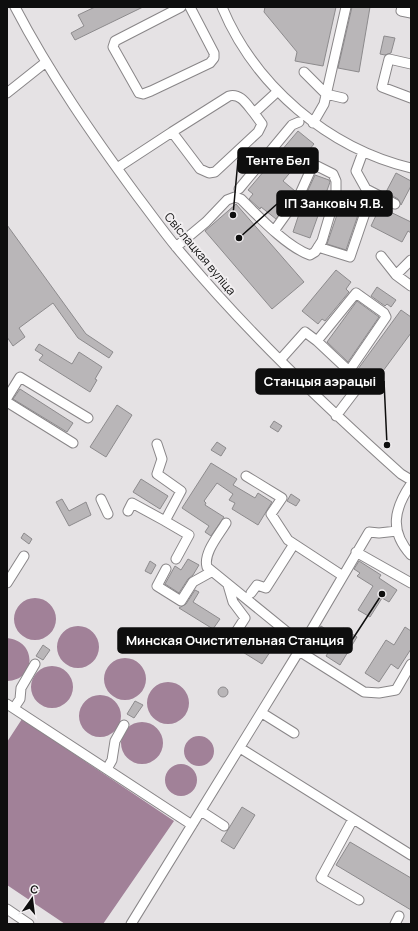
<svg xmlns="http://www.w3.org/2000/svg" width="418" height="931" viewBox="0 0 418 931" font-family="Manrope,sans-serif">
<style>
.water{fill:#a18198}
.building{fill:#b9b6b8;stroke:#8d8b8d}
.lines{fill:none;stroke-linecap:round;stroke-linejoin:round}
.minor-casing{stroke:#898688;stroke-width:11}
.minor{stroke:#fff;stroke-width:9}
.labels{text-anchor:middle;stroke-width:4;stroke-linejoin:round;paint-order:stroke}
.street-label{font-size:12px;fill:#0e0e0e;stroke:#f2eff1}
.leader{fill:none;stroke:#0e0e0e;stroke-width:1.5}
.callout-dot{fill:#0e0e0e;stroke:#f2eff1;stroke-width:1.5}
.callout{fill:#0e0e0e;stroke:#0e0e0e;stroke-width:1.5}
.callout-label{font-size:13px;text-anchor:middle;font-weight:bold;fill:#fff}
</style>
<rect width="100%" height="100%" fill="#e5e2e4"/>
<path class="water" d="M14 619a21 21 0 1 1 42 0a21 21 0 1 1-42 0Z
M57 647a21 21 0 1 1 42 0a21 21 0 1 1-42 0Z
M7,638C38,641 36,681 7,681Z
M104 679a21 21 0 1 1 42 0a21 21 0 1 1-42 0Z
M31 687a21 21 0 1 1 42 0a21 21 0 1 1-42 0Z
M147 703a21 21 0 1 1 42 0a21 21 0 1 1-42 0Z
M79 716a21 21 0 1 1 42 0a21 21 0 1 1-42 0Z
M22,719L174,821L103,924H65L7,885V742Z
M121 743a21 21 0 1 1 42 0a21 21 0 1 1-42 0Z
M184 751a15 15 0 1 1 30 0a15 15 0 1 1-30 0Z
M165 780a16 16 0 1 1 32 0a16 16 0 1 1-32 0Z"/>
<path class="building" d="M95,7H143L75,40L71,33L84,26L78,15Z
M265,7H336L323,66L295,61L297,52L264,12Z
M352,7H370L359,72L338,68Z
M384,36L395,38L391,53L385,55L380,54Z
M298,131L314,144L283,181L295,191L276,219L261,207L260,209L249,199L253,194L248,190Z
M396,173L411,181V186L401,205L398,199L386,192Z
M315,175L329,180L330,182L310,238L293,232L304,199Z
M341,203L360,209L346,250L327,244Z
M236,204L304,282L272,309L205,231Z
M380,207L411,222V233L408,231L402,242L371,226Z
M7,225L86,334L113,352L109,358L78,338L53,303L19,328L25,337L13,346L7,337Z
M336,270L351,282L346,289L349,292L325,321L322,319L318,324L302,311Z
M377,287L396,300L391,307L387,304L385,306L371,296Z
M357,301L379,317L348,362L327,342Z
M401,310L411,317V333L369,390L364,386V382L368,376L358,369Z
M39,344L72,364L79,352L102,367L95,379L97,380L90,392L39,360L43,355L35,350Z
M20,389L73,423L67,432L13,399Z
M117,405L132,415L106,457L90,447Z
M274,421L282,426L278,432L270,427Z
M217,442L226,448L221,456L211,450Z
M211,463L237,479L233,485L255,498L258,493L272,502L258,525L232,509L235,503L229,500L233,494L217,483L204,501L206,503L205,505L224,517L211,536L205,532L209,526L182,508Z
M141,479L168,496L160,509L133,492Z
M291,494L300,500L296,506L287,501Z
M62,499L69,511L86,502L91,515L69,526L56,502Z
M24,533L32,539L29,544L21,538Z
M188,559L199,565L193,575L188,579L179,593L165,584L175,566L181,570Z
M150,561L156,565L151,574L145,571Z
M359,561L381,575L379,578L397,590L389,602L382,598L370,617L358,610L373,586L357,576L360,573L354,569Z
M195,590L199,592L193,602L220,619L213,629L179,608L186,604Z
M321,626L327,630L318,645L312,642Z
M405,627L411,631V649L398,669L391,664L379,682L365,673L386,640L394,645Z
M343,628L357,637L340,665L326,656Z
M242,634L270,652L262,664L233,646Z
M43,645L50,650L43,660L36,656Z
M218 692a5 5 0 1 1 10 0a5 5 0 1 1-10 0Z
M135,701L143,705L134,718L127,714Z
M242,807L255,815L234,849L221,841Z
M350,842L411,878V910L336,865Z"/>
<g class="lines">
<g class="minor-casing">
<path id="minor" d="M15,7C50,74 93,136 138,197C151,214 163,231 177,248C245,330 322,403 401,474L411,480
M181,7L115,41L113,47L139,93L143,94L151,91L210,63L214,58V53L190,7
M222,7C255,86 328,148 411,168
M402,7L401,11L411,13
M411,64L389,59L382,87L411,98
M304,72L326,94L343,98
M7,93L46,62
M313,123L324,104L346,7
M172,132L229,96C241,93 247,105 254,113L278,91
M363,152L356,171L366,189L395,204
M117,168L172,132L200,169L209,173L215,172L258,132L262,124L254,113
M239,189L292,125L299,122
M176,247L206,222L227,200L235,197L241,199C259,217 287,247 310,255L315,252L322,241L336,194V181L333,174L317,166L312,167L299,196L274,231
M318,247L350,257L366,210
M381,256L396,275L411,260
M396,275L411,286
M280,360L305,332L317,341L356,293L384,313L386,317L349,371L317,341
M7,398L20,377L88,418
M7,402L73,443
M336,416L358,387C359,380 353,376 349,371
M246,476L282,498L271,514L288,540L343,576
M411,484C394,509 389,531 411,555
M101,499L108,514
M128,511L132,503L165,521L181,491L157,474L162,459L157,444
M165,521L189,535L176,559
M226,523C219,535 203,553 207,567L303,645
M356,552L411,583
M166,569L157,586L181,601L193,582L211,572
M7,583L24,556
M228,585L233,602L245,618L236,632
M251,593L257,585L266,588L294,544
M299,651L364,692L379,693L396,690L411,664
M7,704L192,825
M14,708L20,699L21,688L35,664
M262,713L294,733
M240,748L411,855
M107,769L112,760L115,741L124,725
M201,811L224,826
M353,819L321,878L359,900
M7,909L29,924
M131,924L299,651L369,532L379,533L397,531
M395,924L399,916"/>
</g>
<use href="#minor" class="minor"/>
</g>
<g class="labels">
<g class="street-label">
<text transform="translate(200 254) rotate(50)" y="4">Свіслацкая вуліца</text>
</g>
</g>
<path class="leader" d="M233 215L238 160M239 238L277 204M387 445L384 381M382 594L352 640"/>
<g class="callout-dot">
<circle cx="233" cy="215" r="4"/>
<circle cx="239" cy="238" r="4"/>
<circle cx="387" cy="445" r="4"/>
<circle cx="382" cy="594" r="4"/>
</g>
<g class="callout">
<rect x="238" y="148" width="80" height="25" rx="4"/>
<rect x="277" y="191" width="115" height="25" rx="4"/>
<rect x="256" y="369" width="128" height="25" rx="4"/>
<rect x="118" y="628" width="234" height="25" rx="4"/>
</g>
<g class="callout-label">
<text x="278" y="165">Тенте Бел</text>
<text x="334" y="208">ІП Занковіч Я.В.</text>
<text x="320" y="386">Станцыя аэрацыі</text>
<text x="235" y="645">Минская Очистительная Станция</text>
</g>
<rect width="418" height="931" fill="none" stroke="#0e0e0e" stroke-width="16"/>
<g transform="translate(32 899) rotate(14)" stroke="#f2eff1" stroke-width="3" paint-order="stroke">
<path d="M0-3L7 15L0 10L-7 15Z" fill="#0e0e0e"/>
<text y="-6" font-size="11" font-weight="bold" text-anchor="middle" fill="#0e0e0e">С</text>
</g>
</svg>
